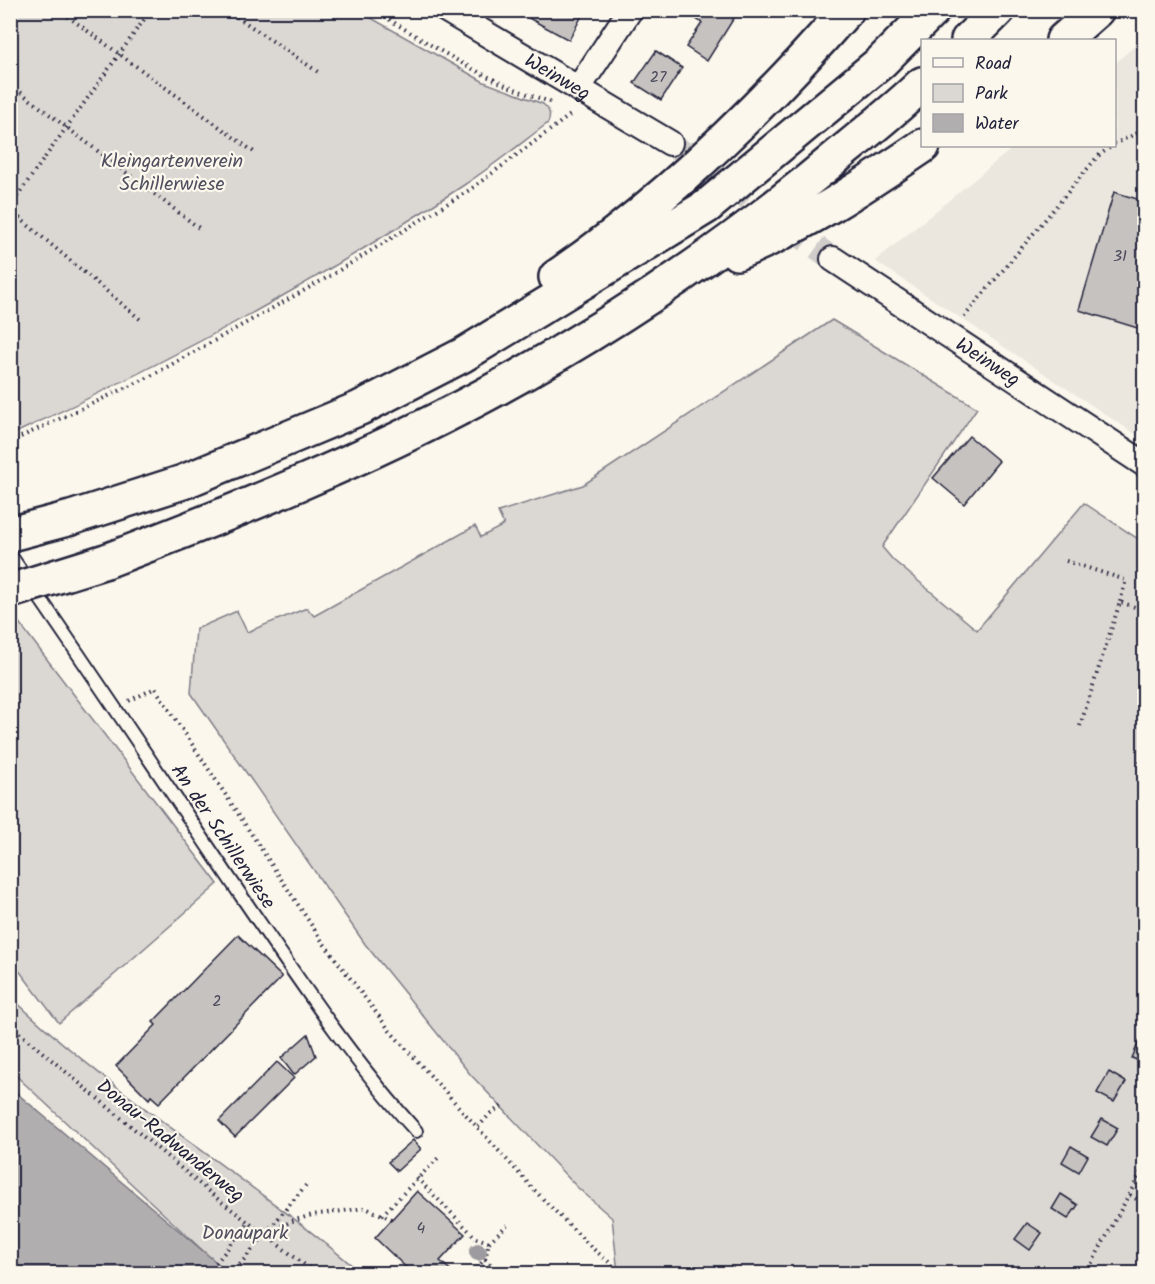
<svg xmlns="http://www.w3.org/2000/svg" width="1155" height="1284" viewBox="0 0 1155 1284" font-family="Kalam,sans-serif">
<style>
.built{fill:#ebe7df}
.green{fill:#dbd8d3;stroke:#7e7d87;stroke-width:1.5}
.water{fill:#b1aeb0;stroke:#787681;stroke-width:1.5}
.building{fill:#c6c2c0;stroke:#22223b;stroke-width:1.5}
.lines{fill:none;stroke-linecap:round;stroke-linejoin:round}
.street-tunnel{stroke:#d0ccc9;stroke-width:24;stroke-dasharray:24 12;stroke-linecap:butt}
.lane-casing{stroke:#22223b;stroke-width:16}
.street-casing{stroke:#22223b;stroke-width:28}
.highway-casing{stroke:#22223b;stroke-width:38}
.path{stroke:#22223b;stroke-width:4;stroke-dasharray:1.5 4.5;stroke-linecap:butt}
.lane{stroke:#fbf7ec;stroke-width:12}
.street{stroke:#fbf7ec;stroke-width:24}
.highway{stroke:#fbf7ec;stroke-width:33}
.highway-bridge-casing{stroke:#22223b;stroke-width:38;stroke-linecap:butt}
.highway-bridge{stroke:#fbf7ec;stroke-width:33}
.tree{fill:#9d9ba0}
.labels{text-anchor:middle;stroke-width:4.5;stroke-linejoin:round;paint-order:stroke}
.number-label{font-size:16px;fill:#4b4a5c}
.street-label{font-size:20px;fill:#22223b;stroke:#fbf7ec}
.park-label{font-size:20px;fill:#505061;stroke:#fbf7ec}
</style>
<rect width="100%" height="100%" fill="#fbf7ec"/>
<filter id="ink" filterUnits="userSpaceOnUse"><feTurbulence type="fractalNoise" baseFrequency=".0167" numOctaves="2"/><feDisplacementMap in="SourceGraphic" scale="12" xChannelSelector="R" yChannelSelector="G"/><feConvolveMatrix kernelMatrix="1 2 1 2 8 2 1 2 1" color-interpolation-filters="sRGB"/></filter>
<g filter="url(#ink)">
<path class="built" d="M1144,38V440L875,261L1015,146H1114L1115,63Z"/>
<path class="green" d="M10,11H359L484,82L543,104C550,110 551,115 548,123C520,144 493,166 464,185C320,280 167,363 11,435Z
M832,320L977,408L882,547L893,560L977,630L1084,503L1144,543V1273H618L612,1218L577,1187L470,1074L365,944L191,693L196,629L237,611L247,632L307,608L314,616L475,526L481,537L504,525L498,512L583,485Z
M11,612L218,884L59,1023L11,960Z
M10,996C118,1100 248,1176 361,1273H229L216,1263L11,1071Z"/>
<path class="water" d="M10,1086L19,1095L229,1273H11Z"/>
<path class="building" d="M514,10H585L569,40Z
M683,10H739L707,61L686,47L702,23Z
M656,51L682,68L661,100L634,83Z
M1114,192L1144,201V330L1079,310Z
M969,436L999,461L964,504L933,478Z
M238,935L282,977L159,1103L151,1096L149,1099L116,1066L156,1025L153,1022Z
M308,1034L316,1056L294,1075L281,1058Z
M1140,1039L1144,1041V1063L1132,1058Z
M277,1062L294,1078L235,1137L219,1121Z
M1109,1072L1126,1082L1114,1102L1097,1093Z
M1102,1119L1118,1128L1107,1146L1091,1137Z
M413,1140L421,1149L397,1171L388,1162Z
M1071,1146L1088,1156L1079,1172L1062,1162Z
M417,1191L465,1234L440,1261L455,1274H413L375,1238Z
M1061,1194L1078,1205L1068,1219L1052,1209Z
M1027,1223L1042,1233L1030,1250L1015,1239Z"/>
<g class="lines">
<path class="street-tunnel" d="M670,143L833,259"/>
<g class="lane-casing">
<path id="lane" d="M10,555C89,668 165,783 242,897C297,977 351,1059 416,1131"/>
</g>
<g class="street-casing">
<g id="street">
<path id="s1" d="M446,10L670,143"/>
<path d="M578,89L630,10"/>
<path id="s2" d="M833,259L1144,464"/>
</g>
</g>
<g class="highway-casing">
<path id="highway" d="M968,40L998,10
M1063,40L1097,10
M737,253C804,226 864,186 923,146
M556,277C665,202 760,110 847,10
M71,518L183,482L360,408L463,355L706,207L881,62L933,10
M106,561C234,512 362,461 483,396C612,327 734,244 846,149C872,128 898,107 922,84"/>
</g>
<path class="path" d="M227,10L321,74
M374,10C431,45 489,84 554,103
M63,13L254,152
M11,85L199,228
M1114,144L1144,130
M10,206L151,10
M10,210L141,320
M964,317L1098,156L1112,146
M10,442L149,377L330,276L471,189L573,113
M1066,561L1126,580L1120,602
M129,701L155,688L322,941L390,1031L537,1193L591,1247L623,1274
M1080,726L1120,602L1144,610
M1140,763L1144,749
M10,1025L219,1200L317,1274
M478,1127L491,1113L502,1106
M417,1178L476,1238L489,1242L485,1259L471,1274
M1130,1195L1144,1204
M382,1215L439,1157
M265,1234L292,1221L312,1215L365,1208L392,1219
M489,1242L507,1225
M485,1259L501,1274
M216,1263L249,1222
M232,1274L306,1185
M1086,1274L1144,1167"/>
<use href="#lane" class="lane"/>
<use href="#street" class="street"/>
<use href="#highway" class="highway"/>
<g class="highway-bridge-casing">
<path id="highway-bridge" d="M10,534L71,518
M10,591L106,561"/>
</g>
<use href="#highway-bridge" class="highway-bridge"/>
</g>
<circle class="tree" cx="478" cy="1252" r="9"/>
</g>
<g class="labels">
<g class="number-label">
<text x="658" y="82">27</text>
<text x="1120" y="261">31</text>
<text x="217" y="1006">2</text>
<text x="421" y="1233">4</text>
</g>
<g class="street-label">
<text dy="7" stroke="none"><textPath href="#s1" startOffset="130">Weinweg</textPath></text>
<text dy="7" stroke="none"><textPath href="#s2" startOffset="186">Weinweg</textPath></text>
<text transform="translate(224 836) rotate(56)" y="7">An der Schillerwiese</text>
<text transform="translate(171 1140) rotate(39)" y="7">Donau-Radwanderweg</text>
</g>
<g class="park-label">
<text x="172" y="167">Kleingartenverein<tspan x="172" dy="23">Schillerwiese</tspan></text>
<text x="245" y="1239">Donaupark</text>
</g>
</g>
<rect width="1155" height="1284" fill="none" stroke="#fbf7ec" stroke-width="36"/>
<rect x="18" y="18" width="1119" height="1248" fill="none" stroke="#22223b" stroke-width="2" filter="url(#ink)"/>
<rect x="921" y="39" width="195" height="108" fill="#fbf7ec" stroke="#a4a2a5" stroke-width="1.5"/>
<rect x="933" y="58" width="30" height="9" fill="#fbf7ec" stroke="#a4a2a5" stroke-width="1.5"/>
<text x="975" y="69" font-size="18" fill="#22223b">Road</text>
<rect x="933" y="84" width="30" height="18" fill="#dbd8d3" stroke="#a4a2a5" stroke-width="1.5"/>
<text x="975" y="99" font-size="18" fill="#22223b">Park</text>
<rect x="933" y="114" width="30" height="18" fill="#b1aeb0" stroke="#a4a2a5" stroke-width="1.5"/>
<text x="975" y="129" font-size="18" fill="#22223b">Water</text>
</svg>
